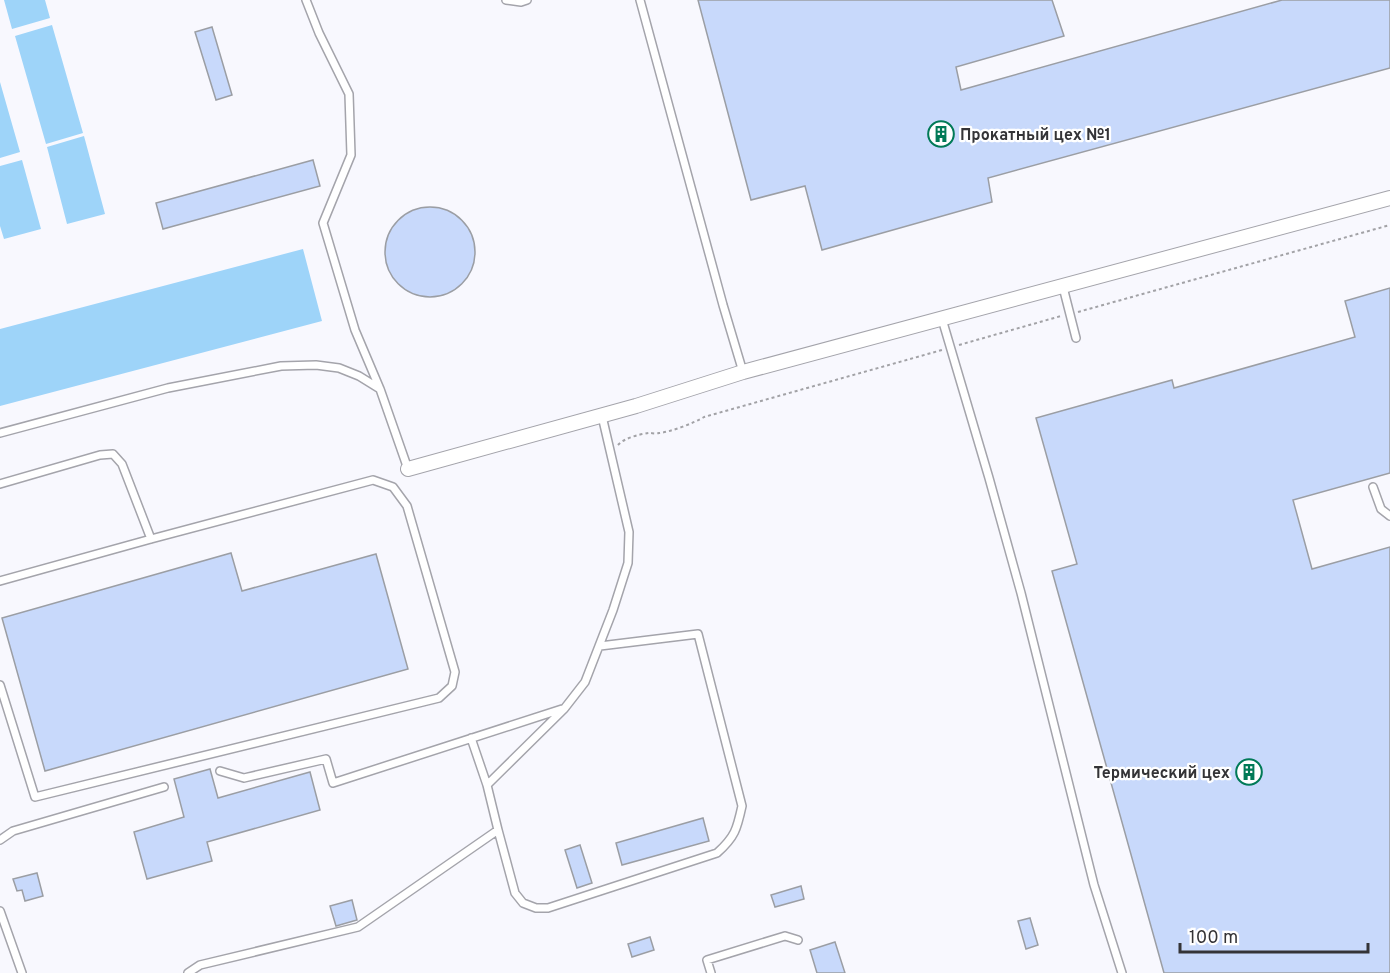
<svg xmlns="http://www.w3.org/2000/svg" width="1390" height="973" viewBox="0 0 1390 973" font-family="Overpass,sans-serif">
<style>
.water{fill:#9ed4f9}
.building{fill:#c8d9fb;stroke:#9b9ea4;stroke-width:1.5}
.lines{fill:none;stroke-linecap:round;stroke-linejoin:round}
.lane-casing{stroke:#a4a4ab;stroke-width:10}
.street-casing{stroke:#a4a4ab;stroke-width:16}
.path{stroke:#a2a2a6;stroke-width:2;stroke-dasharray:3 3;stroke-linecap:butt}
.lane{stroke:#fff;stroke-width:7}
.street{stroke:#fff;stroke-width:14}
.labels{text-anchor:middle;stroke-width:4.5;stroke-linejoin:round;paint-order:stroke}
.poi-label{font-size:16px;font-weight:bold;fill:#343437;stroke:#fff;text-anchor:start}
</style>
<rect width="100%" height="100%" fill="#f8f8fe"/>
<path class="water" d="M4,0H45L50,18L12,29Z
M52,25L83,133L46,144L15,36Z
M0,82L20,152L0,158Z
M84,136L105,214L67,224L47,147Z
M22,160L41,229L4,239L0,226V166Z
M303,249L322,321L0,406V329Z"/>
<path class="building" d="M698,0H1052L1064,36L956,67L961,90L1282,0H1390V68L988,178L992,202L822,250L805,186L751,200Z
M212,27L232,95L216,100L195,32Z
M313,160L320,186L163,229L156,203Z
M385 252a45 45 0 1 1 90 0a45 45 0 1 1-90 0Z
M1390,288V473L1293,500L1312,569L1390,547V973H1164L1052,571L1077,564L1036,418L1172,380L1174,388L1355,337L1345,301Z
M231,553L242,591L376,554L408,669L45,771L2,618Z
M210,769L218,798L310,772L320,810L207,842L212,861L147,879L134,832L184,817L174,779Z
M703,818L709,841L622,865L616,843Z
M580,845L592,883L577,888L565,850Z
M37,873L43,896L25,901L22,890L17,891L13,879Z
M801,886L804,899L775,907L771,895Z
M352,900L357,920L336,926L330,906Z
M1030,918L1038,945L1026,949L1018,921Z
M650,937L654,950L632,957L628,944Z
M835,942L845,973H817L810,950Z"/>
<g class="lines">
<g class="lane-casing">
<path id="lane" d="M306,0L319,33L349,94L351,155L323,223L355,330L380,389
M506,0L521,2L527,0
M640,0L723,305L743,372
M1063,287L1076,338
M942,319L989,478L1021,593L1094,885L1122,973
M0,433L168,388L281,366L316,365L339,368L359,376L380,389L408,469
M0,484L100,455L113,454L122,464L151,539
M1373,487L1381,509L1390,516
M0,581L151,539L373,480L393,487L407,506L455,672L452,686L439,698L35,797L0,685
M471,738L487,785
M220,771L244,778L326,759L333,783L562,709
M498,830L515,893L523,903L536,908H548L717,853C735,837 737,829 742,806L698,634L600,646
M0,840L13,831L164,787
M0,911L22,973
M188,973L200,965L358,927L498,830L487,785L564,709L585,682L613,610L628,563L629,532L602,416
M711,973L707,960L785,936L798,940"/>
</g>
<g class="street-casing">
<path id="street" d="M408,469L636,406L743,372L1390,198"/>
</g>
<path class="path" d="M1078,312L1390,225
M959,345L1061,316
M618,445C624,438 640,434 649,433C652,433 656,434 659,433C671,432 694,423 704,417L942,350"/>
<use href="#lane" class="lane"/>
<use href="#street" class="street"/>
</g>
<defs>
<g id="building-ring" transform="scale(1.35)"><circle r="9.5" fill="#fff" stroke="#017a57" stroke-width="1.5"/><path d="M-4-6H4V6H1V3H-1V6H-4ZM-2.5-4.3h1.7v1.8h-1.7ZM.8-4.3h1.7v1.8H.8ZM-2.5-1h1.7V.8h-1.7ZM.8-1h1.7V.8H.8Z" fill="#017a57"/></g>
</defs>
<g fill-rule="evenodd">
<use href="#building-ring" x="941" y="134"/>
<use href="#building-ring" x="1249" y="772"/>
</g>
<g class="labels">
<g class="poi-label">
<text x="960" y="140">Прокатный цех №1</text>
<text x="1230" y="778" text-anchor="end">Термический цех</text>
</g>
</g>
<path d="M1180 943v9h188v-9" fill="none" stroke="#343437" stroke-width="3"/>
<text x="1189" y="943" font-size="18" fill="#343437" stroke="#ffffff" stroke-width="4.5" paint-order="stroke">100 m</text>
</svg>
